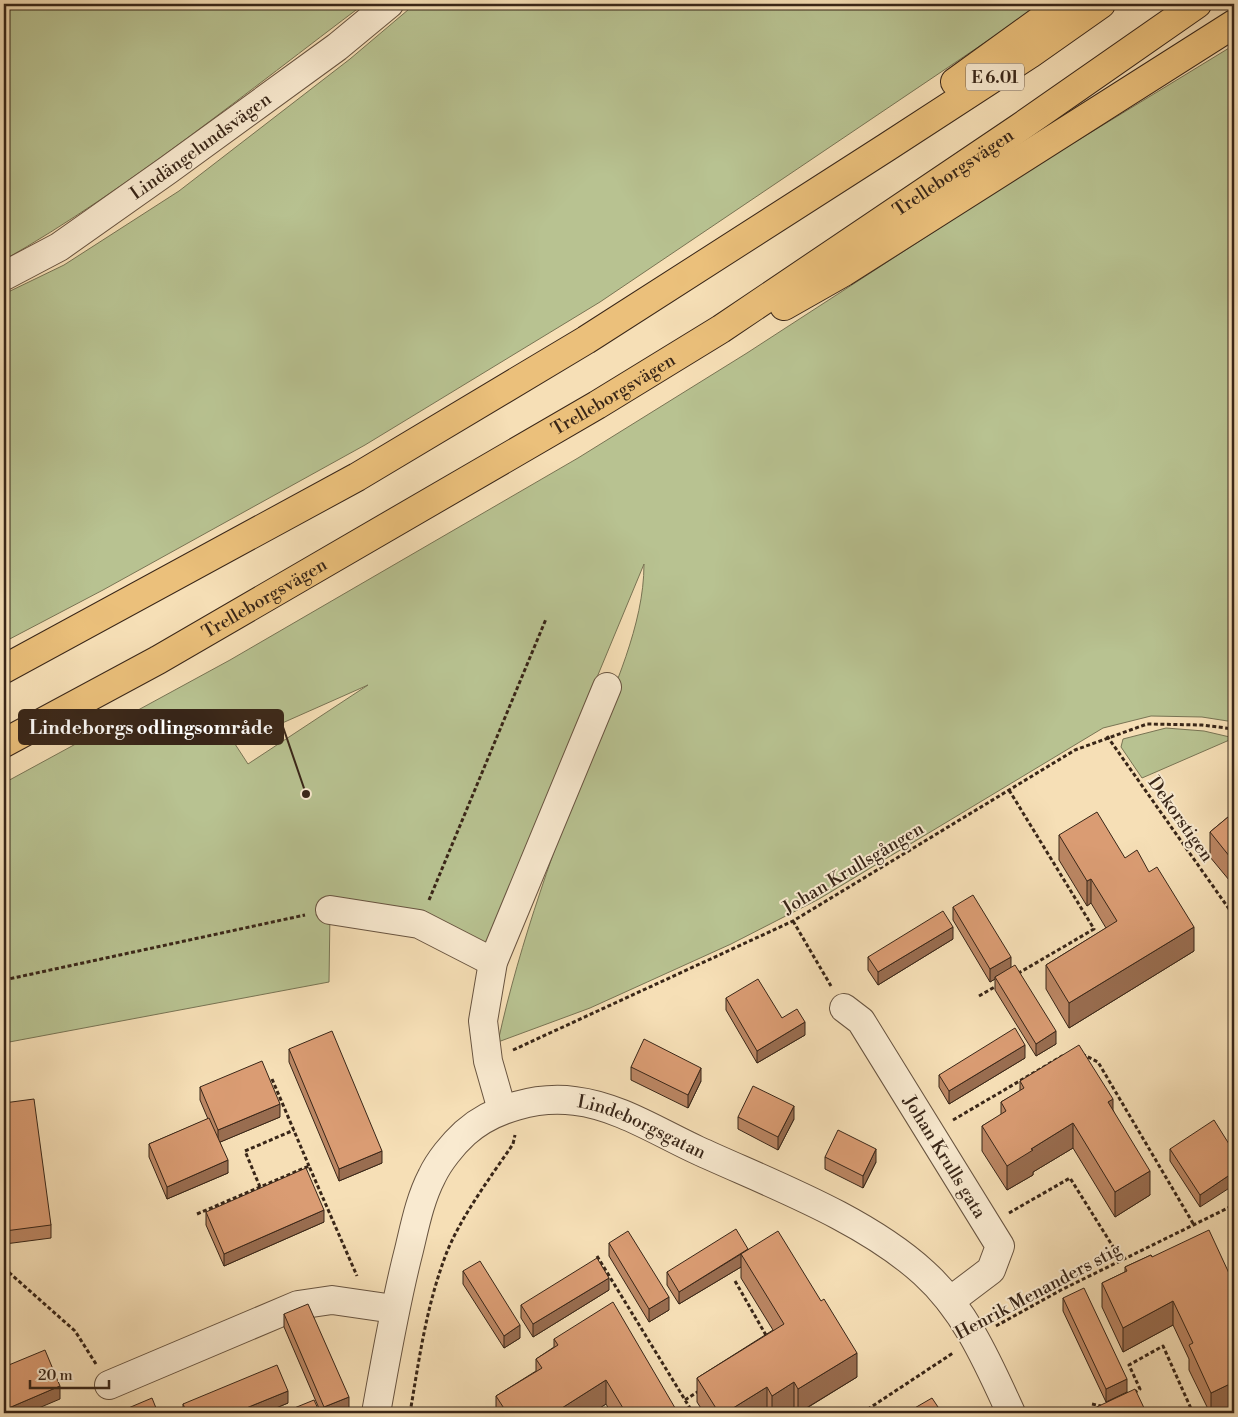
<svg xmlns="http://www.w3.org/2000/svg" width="1238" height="1417" viewBox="0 0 1238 1417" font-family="'Libre Bodoni',serif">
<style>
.green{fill:#b8c291;stroke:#787454;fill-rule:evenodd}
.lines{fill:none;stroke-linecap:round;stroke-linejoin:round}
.minor-casing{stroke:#685440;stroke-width:30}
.highway-casing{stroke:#392618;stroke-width:30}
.path{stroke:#392618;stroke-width:3;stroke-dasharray:4 2.5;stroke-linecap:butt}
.minor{stroke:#f9ead0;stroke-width:28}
.highway{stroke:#ebc07b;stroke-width:28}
.wall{fill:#bb8663;stroke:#392618}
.shaded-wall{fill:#996d50;stroke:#392618}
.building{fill:#da9c73;stroke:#392618}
.labels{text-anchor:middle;stroke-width:4;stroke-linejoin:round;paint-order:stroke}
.shield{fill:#f9ead0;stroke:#73614f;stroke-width:1}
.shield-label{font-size:16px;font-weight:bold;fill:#392618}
.street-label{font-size:18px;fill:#392618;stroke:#f9ead0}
.leader{fill:none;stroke:#392618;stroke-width:2}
.callout-dot{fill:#392618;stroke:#f9ead0;stroke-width:2}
.callout{fill:#392618;stroke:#392618;stroke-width:2}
.callout-label{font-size:19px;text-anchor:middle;font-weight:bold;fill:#fff}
</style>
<rect width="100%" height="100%" fill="#f6dfb6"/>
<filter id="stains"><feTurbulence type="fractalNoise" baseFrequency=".004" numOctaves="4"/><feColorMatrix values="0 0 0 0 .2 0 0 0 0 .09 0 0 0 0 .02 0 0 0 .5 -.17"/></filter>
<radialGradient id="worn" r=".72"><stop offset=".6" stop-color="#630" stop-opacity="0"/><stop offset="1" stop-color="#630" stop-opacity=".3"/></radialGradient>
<path class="green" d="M4,4H364C248,91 130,188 4,260Z
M415,4H1042L600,302L365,445L103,590L4,642V294L64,265L179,191L350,59Z
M1234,45V722L1202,717L1151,716L1103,728L819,899L731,944L590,1008L498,1042C520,940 557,843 592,746C613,688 644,626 644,564L485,947L330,911L329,982L4,1043V783L230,660L578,458L747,353L1026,172ZM368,685L248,764L235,744ZM210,721L164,744L191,724Z
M1166,728L1204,731L1234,738L1142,778L1121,747L1123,739Z"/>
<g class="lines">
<g class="minor-casing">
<g id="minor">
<path id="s1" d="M4,276L59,247L168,170L337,47L389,4"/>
<path d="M330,910L419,924L493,962"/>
<path id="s2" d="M844,1008L861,1021L1000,1246L991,1270L950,1301"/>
<path d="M502,1110L488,1061L483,1021L493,962L607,687"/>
<path d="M109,1385L298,1305L332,1300L394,1309"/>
<path id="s3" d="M376,1413C386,1358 395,1304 409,1250C415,1225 420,1199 432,1176C439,1161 453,1144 465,1133C493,1108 538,1096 575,1101C618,1106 658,1132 697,1150C771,1184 864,1218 924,1273C966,1311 988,1363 1011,1413"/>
</g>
</g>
<g class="highway-casing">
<g id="highway">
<path d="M955,82L1063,4"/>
<path d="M784,306L844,272L1234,24"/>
<path d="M4,669L357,477L586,340L887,147L1030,54L1101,4"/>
<path id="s4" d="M4,743L158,660L597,405L721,329L1019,128L1197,4"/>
</g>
</g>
<path class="path" d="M1107,736L1234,916
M1009,790L1094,929L1017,974
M429,900L546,619
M793,921L831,986
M4,980L305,915
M979,996L998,985
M513,1050L793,921L1075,750L1147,724L1202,725L1234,729
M1082,1054L1098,1062L1194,1225
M272,1079L309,1166
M953,1120L1064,1055
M260,1187L245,1151L294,1130
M1009,1213L1070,1178L1122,1261
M197,1214L309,1166L357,1276
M597,1256L693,1413
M4,1268L75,1331L96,1364
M735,1281L767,1337
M996,1326L1061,1290L1234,1205
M1134,1393L1140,1389L1129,1365L1163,1346L1193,1413
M685,1400L699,1391
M1092,1404L1101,1406
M89,1413L97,1410
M410,1413C419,1360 426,1308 445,1257C459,1219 490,1178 513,1144L515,1135
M862,1413L953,1353"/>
<use href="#minor" class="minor"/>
<use href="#highway" class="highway"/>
</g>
<path class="wall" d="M1234,812V886L1210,857V832Z
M1059,835L1125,858L1194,951L1069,1028L1046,989V965L1106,928L1091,903L1087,906L1059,860Z
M953,907L1011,968L1056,1044L1036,1056L995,990V979L990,982L953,920Z
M953,939L878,985L868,970V957Z
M726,998L805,1035L757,1063L726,1010Z
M289,1049L382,1163L339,1181L289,1062Z
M1025,1058L949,1104L939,1087V1075Z
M631,1067L701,1081L688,1108L631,1080Z
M1020,1081L1113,1110L1150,1195L1115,1217L1073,1148L1033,1172V1175L1007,1190L982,1151V1126L1001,1115V1102L1020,1091Z
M200,1087L280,1117L220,1142L228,1173L167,1199L149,1157V1144L208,1119L200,1100Z
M4,1103L51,1225V1238L5,1244L4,1236Z
M738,1117L794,1119L778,1150L738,1129Z
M1170,1149L1234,1152L1200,1207L1170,1161Z
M825,1157L876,1162L863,1188L825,1169Z
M206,1212L324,1222L224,1266L206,1225Z
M609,1243L669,1310L649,1322L609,1256Z
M748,1249L857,1377L799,1413L794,1407L784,1413H768L767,1412L764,1413H704L697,1402V1378L773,1330L741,1278V1267L679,1304L667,1285V1272Z
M1151,1255L1234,1406L1220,1413H1210L1189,1370V1359L1173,1325L1123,1352L1102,1307V1283L1125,1272V1267Z
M463,1271L520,1338L504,1348L463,1284Z
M609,1290L533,1337L521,1318V1305Z
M1063,1298L1127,1392L1106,1402L1063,1311Z
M284,1314L349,1410L340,1413H321L284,1327Z
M554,1339L678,1413H611L606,1404L592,1413H496V1396L536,1371V1359L554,1347Z
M288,1403L264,1413H183V1404Z"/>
<path class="shaded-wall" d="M1091,879V903L1087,906V881Z
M953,927V939L878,985V972Z
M1194,927V951L1069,1028V1003Z
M1011,957V969L995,977V979L990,982V969Z
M805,1022V1035L757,1063V1051Z
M1056,1031V1044L1036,1056V1044Z
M1025,1045V1058L949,1104V1091Z
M701,1068V1081L688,1108V1095Z
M1113,1099V1123L1108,1102Z
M280,1104V1117L218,1143V1130Z
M794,1106V1119L778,1150V1137Z
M1073,1123V1148L1033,1172V1175L1007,1190V1166L1031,1149Z
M876,1149V1162L863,1188V1176Z
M382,1151V1163L339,1181V1169Z
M228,1160V1173L167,1199V1187Z
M1150,1171V1195L1115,1217V1192Z
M1234,1172V1185L1200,1207V1195Z
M324,1210V1222L224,1266V1254Z
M741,1254V1267L679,1304V1292Z
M609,1278V1290L533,1337V1324Z
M669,1297V1310L649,1322V1309Z
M1173,1301V1325L1123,1352V1328Z
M1234,1324V1348L1230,1326Z
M520,1325V1338L504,1348V1336Z
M857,1353V1377L798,1413V1389Z
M1127,1379V1392L1106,1402V1389Z
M606,1380V1404L592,1413H554Z
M794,1382V1407L784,1413H772V1396Z
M1234,1382V1406L1220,1413H1211V1393Z
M60,1386V1399L27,1413H4V1410Z
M767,1387V1412L764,1413H725Z
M288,1391V1403L264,1413H234Z
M349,1397V1410L340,1413H324V1407Z
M1145,1410V1413H1137Z"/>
<path class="building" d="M1097,812L1125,858L1137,850L1149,872L1157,867L1194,927L1069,1003L1046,965L1117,921L1091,879L1087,881L1059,835Z
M1234,812V862L1210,832Z
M973,895L1011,957L990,969L953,907Z
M943,911L953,927L878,972L868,957Z
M1015,965L1056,1031L1036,1044L995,977Z
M758,979L782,1018L797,1009L805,1022L757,1051L726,998Z
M1015,1028L1025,1045L949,1091L939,1075Z
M332,1031L382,1151L339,1169L289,1049Z
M644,1039L701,1068L688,1095L631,1067Z
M1079,1045L1113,1099L1108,1102L1150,1171L1115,1192L1073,1123L1031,1149L1033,1150L1007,1166L982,1126L1006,1111L1001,1102L1024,1088L1020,1081Z
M262,1061L280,1104L218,1130L200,1087Z
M753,1086L794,1106L778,1137L738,1117Z
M34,1099L51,1225L5,1231L4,1224V1103Z
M209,1118L228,1160L167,1187L149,1144Z
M1214,1120L1234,1152V1172L1200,1195L1170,1149Z
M838,1130L876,1149L863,1176L825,1157Z
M306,1168L324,1210L224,1254L206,1212Z
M736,1229L748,1249L679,1292L667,1272Z
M1209,1230L1234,1284V1296L1232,1297L1234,1303V1324L1230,1326L1234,1334V1382L1211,1393L1189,1345L1193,1343L1173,1301L1123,1328L1102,1283L1127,1271L1125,1267L1151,1255L1152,1257Z
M628,1231L669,1297L649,1309L609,1243Z
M778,1231L821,1301L824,1299L857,1353L798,1389L794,1382L772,1396L767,1387L725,1413H719L697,1378L784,1324L741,1254Z
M597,1258L609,1278L533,1324L521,1305Z
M480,1261L520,1325L504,1336L463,1271Z
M1084,1288L1127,1379L1106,1389L1063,1298Z
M613,1302L678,1413H626L606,1380L554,1413H507L496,1396L542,1368L536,1359L558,1345L554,1339Z
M308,1304L349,1397L324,1407L284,1314Z
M45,1350L60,1386L4,1410V1367Z
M277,1365L288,1391L234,1413H187L183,1404Z
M1135,1389L1145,1410L1137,1413H1084Z
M152,1398L158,1413H128L126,1409Z
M932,1398L942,1413H906Z
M314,1400L320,1413H282Z"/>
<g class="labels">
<rect class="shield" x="966" y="63.5" width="58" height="27" rx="4"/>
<g class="shield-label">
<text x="995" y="83">E 6.01</text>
</g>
<g class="street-label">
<text dy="6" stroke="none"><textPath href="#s1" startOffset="236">Lindängelundsvägen</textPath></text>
<text dy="6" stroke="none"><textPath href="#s4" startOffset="1108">Trelleborgsvägen</textPath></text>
<text dy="6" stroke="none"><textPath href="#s4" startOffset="702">Trelleborgsvägen</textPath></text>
<text dy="6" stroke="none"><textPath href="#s4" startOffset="298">Trelleborgsvägen</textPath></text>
<text transform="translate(1181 819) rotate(55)" y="6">Dekorstigen</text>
<text transform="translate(853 868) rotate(-31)" y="6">Johan Krullsgången</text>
<text dy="6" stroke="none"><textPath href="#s3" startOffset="488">Lindeborgsgatan</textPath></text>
<text dy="6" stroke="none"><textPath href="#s2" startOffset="181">Johan Krulls gata</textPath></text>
<text transform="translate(1038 1291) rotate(-28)" y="6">Henrik Menanders stig</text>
</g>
</g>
<path class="leader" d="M306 794L283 727"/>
<circle class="callout-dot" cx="306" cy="794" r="5"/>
<rect class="callout" x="19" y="710" width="264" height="34" rx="5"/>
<g class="callout-label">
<text x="151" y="734">Lindeborgs odlingsområde</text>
</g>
<rect width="1238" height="1417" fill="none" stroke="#f6dfb6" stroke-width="20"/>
<rect x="5" y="5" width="1228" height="1407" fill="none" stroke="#392618" stroke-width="2.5"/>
<rect x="10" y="10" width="1218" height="1397" fill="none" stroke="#392618"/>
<path d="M30 1380v8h79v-8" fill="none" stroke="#392618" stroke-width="2.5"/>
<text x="38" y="1380" font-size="15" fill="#392618" stroke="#f9ead0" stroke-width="4" paint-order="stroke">20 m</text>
<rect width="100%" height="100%" filter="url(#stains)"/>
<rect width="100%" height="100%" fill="url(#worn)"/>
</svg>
